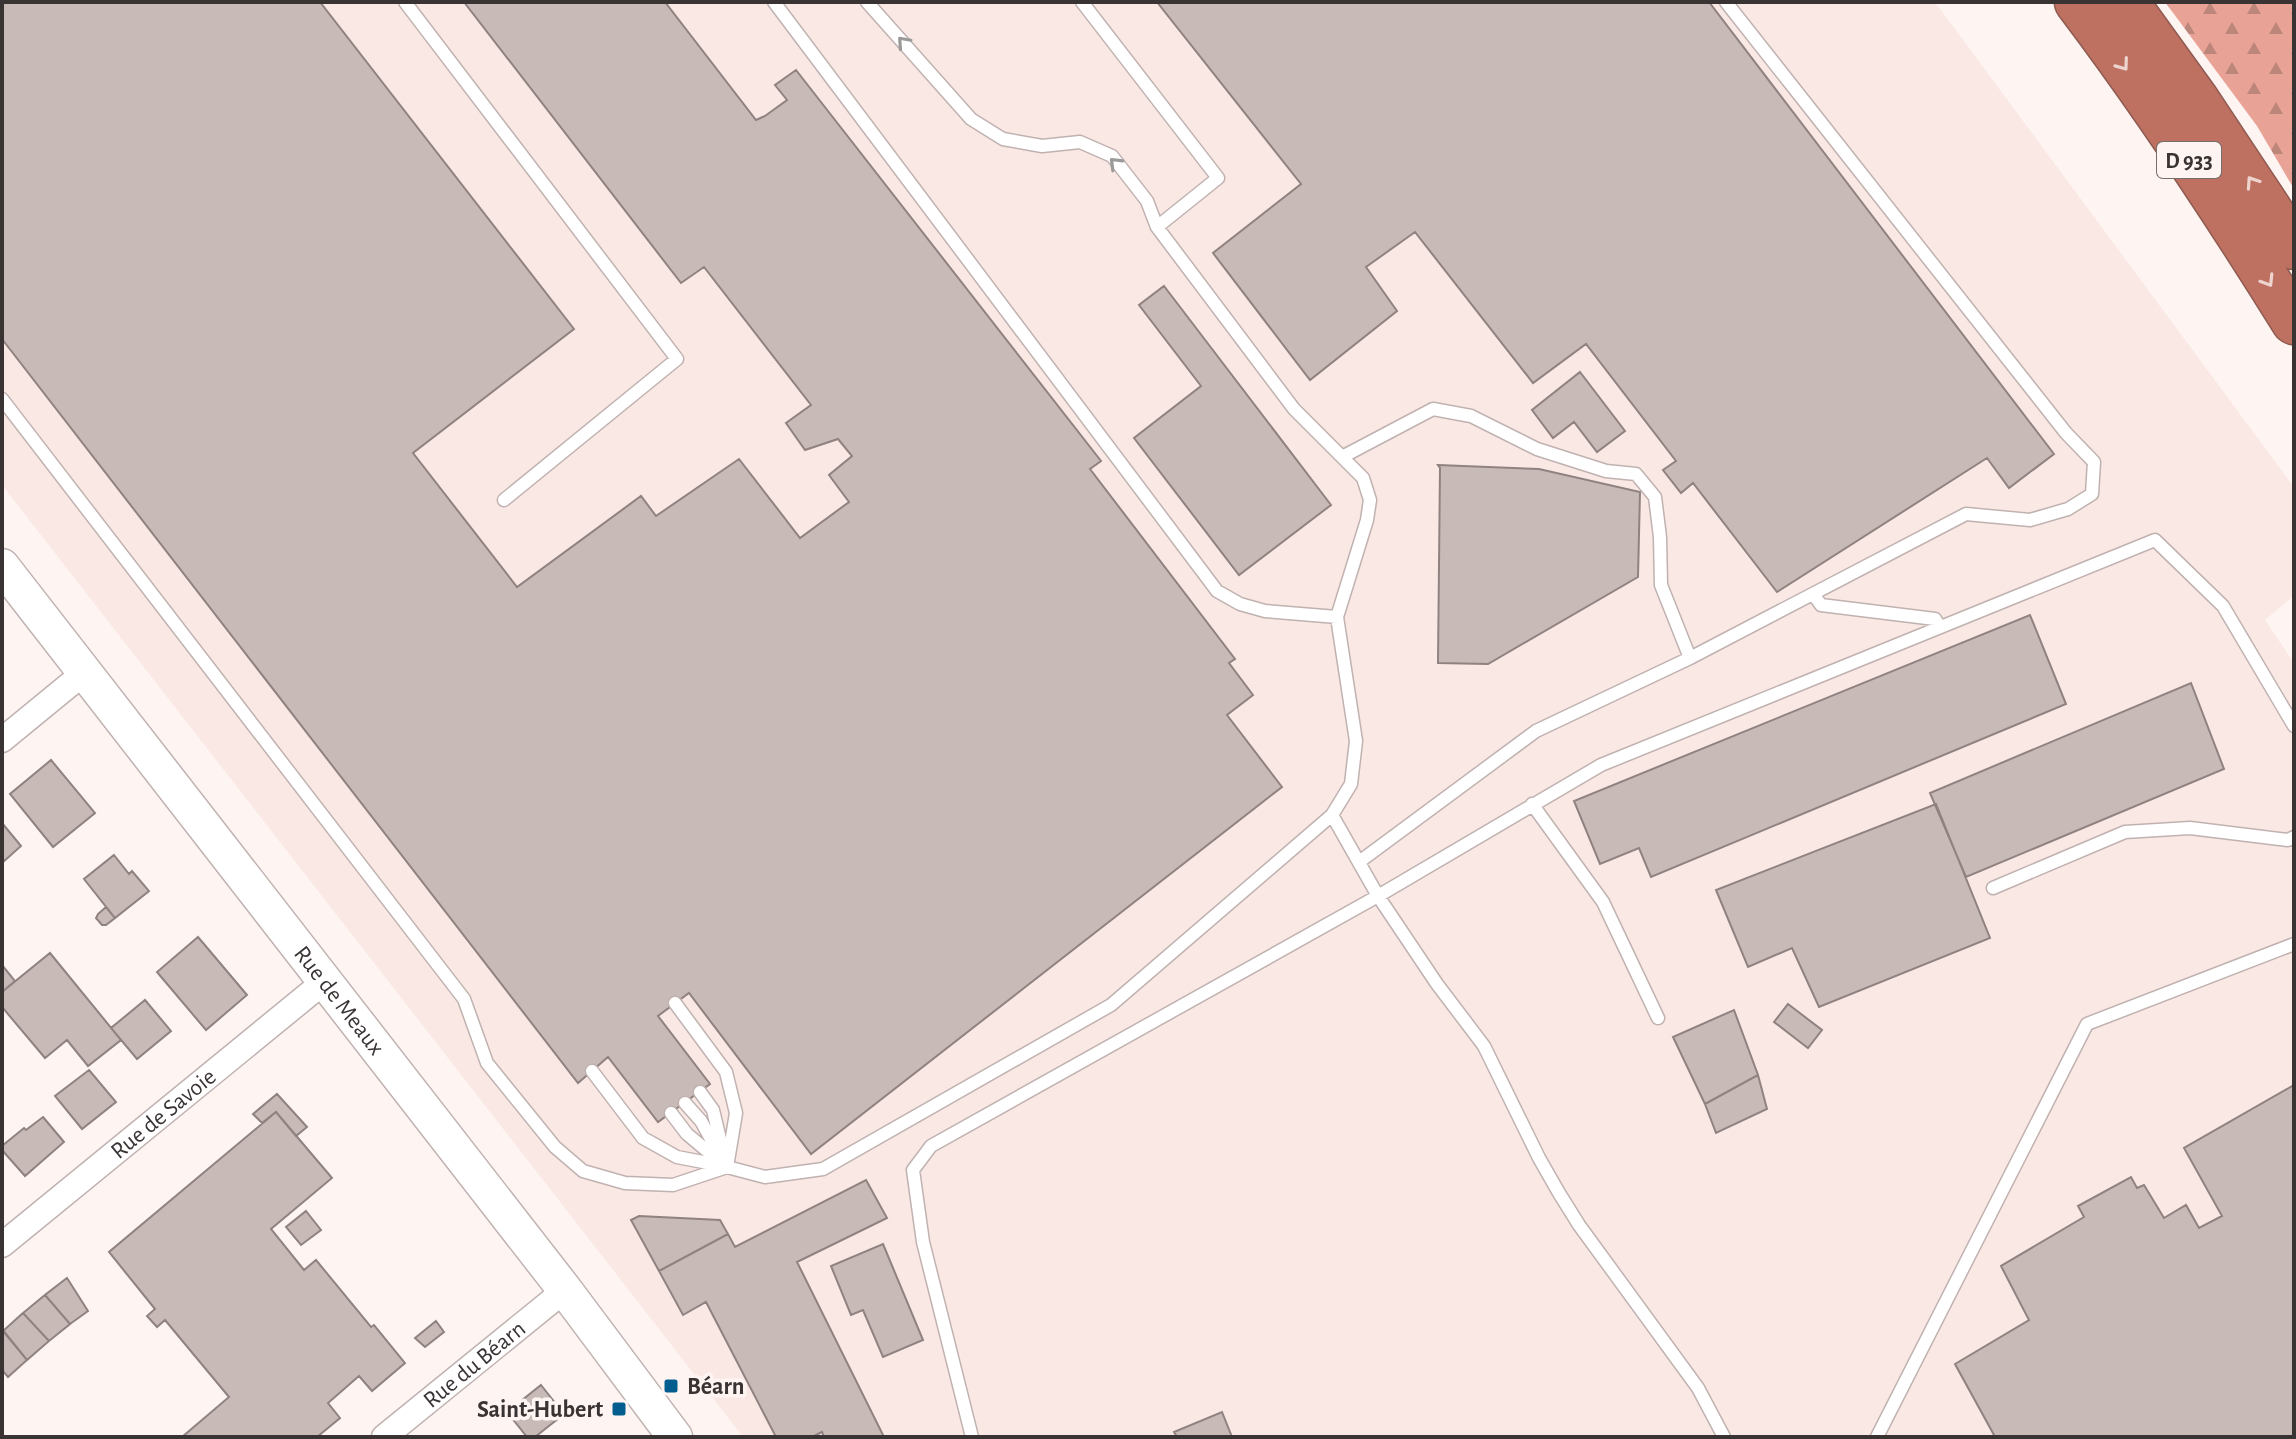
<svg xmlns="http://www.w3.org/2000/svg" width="2296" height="1439" viewBox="0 0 2296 1439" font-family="'Alegreya Sans',sans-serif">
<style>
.built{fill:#fae8e4}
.forest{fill:url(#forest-firs)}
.building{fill:#c8bab7;stroke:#8f8280;stroke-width:2}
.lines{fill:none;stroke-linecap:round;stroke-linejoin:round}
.lane-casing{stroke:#c0b2b0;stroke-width:15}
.street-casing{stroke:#c0b2b0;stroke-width:27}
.secondary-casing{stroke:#c0b2b0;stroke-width:37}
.highway-casing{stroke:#8f5b51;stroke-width:47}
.lane{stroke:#fff;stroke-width:12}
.street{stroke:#fff;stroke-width:24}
.secondary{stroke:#fff;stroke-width:34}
.highway{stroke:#be7061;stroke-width:44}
.oneway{stroke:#9c9a99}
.oneway2{stroke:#eed4ce}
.poi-dot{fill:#035e8f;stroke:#fef5f3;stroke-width:3}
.labels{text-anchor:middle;stroke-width:7;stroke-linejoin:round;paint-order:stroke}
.shield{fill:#fef5f3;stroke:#746e6d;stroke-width:2}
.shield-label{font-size:22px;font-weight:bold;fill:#393433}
.street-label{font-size:24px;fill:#393433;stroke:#fef5f3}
.poi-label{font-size:24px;font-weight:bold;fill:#393433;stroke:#fef5f3;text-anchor:start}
</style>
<defs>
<pattern id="forest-firs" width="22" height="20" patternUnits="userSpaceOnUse" patternTransform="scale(2)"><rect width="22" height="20" fill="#e8a396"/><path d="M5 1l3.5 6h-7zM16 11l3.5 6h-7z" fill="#bd867b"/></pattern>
</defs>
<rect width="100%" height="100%" fill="#fef5f3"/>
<path class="built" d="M2,2H1935L2294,487V596L2265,620L2294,663V1437H743L2,485Z"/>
<path class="forest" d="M2165,2H2294V189L2257,126Z"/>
<path class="building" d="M2,2H320L574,329L413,453L517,587L641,496L656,516L739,459L800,538L849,502L829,475L852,456L838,439L805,450L786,423L811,405L704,267L681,283L464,2H665L756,120L765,116L787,100L775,85L796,70L1101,461L1090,469L1235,659L1229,663L1253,695L1227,715L1282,787L811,1154L689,993L658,1016L710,1084L658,1122L608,1057L578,1083L2,339Z
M1157,2H1709L2054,454L2009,488L1987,458L1777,592L1693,483L1681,493L1663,470L1676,461L1586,344L1533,383L1415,232L1366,267L1397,311L1310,380L1213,253L1301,184Z
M1164,286L1331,505L1239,575L1134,438L1201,386L1139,305Z
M1580,372L1625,431L1597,452L1574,422L1553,438L1532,410Z
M1438,465L1539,469L1640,492L1638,577L1488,664L1438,663L1440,468Z
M2030,615L2066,704L1651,877L1639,848L1600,864L1574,801Z
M2191,683L2224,769L1966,877L1930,793Z
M51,760L95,813L53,847L10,794Z
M1936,804L1990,938L1819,1007L1792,948L1748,967L1716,890Z
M2,823L21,846L2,863Z
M114,855L129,874L132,871L149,891L115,918L84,879Z
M106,907L115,918L106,925H102L96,918L98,914Z
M198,937L247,995L206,1030L157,972Z
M50,953L121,1040L88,1066L67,1040L45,1058L2,1007V992Z
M2,965L15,981L2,992Z
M145,1000L171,1031L137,1059L111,1028Z
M1788,1004L1822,1030L1808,1048L1774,1022Z
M1734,1010L1758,1075L1705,1104L1673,1037Z
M89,1070L116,1102L82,1129L55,1096Z
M1758,1075L1767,1109L1716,1133L1705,1104Z
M2294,1085V1437H1991L1994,1435L1955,1364L2029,1320L2001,1266L2084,1217L2078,1206L2131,1177L2137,1188L2144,1185L2164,1218L2186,1205L2199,1228L2222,1216L2184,1148Z
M277,1094L307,1127L296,1136L276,1112L262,1123L253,1114Z
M276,1112L332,1178L271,1229L304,1270L316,1260L371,1327L374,1325L405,1363L372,1391L359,1376L328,1403L340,1418L317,1437H182L229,1397L165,1320L157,1327L147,1316L155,1309L109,1252Z
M43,1117L64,1142L25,1176L2,1150V1146L24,1128L26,1130Z
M866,1180L887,1218L797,1262L884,1437H824L822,1432L812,1437H776L706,1302L683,1315L659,1271L728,1234L735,1247Z
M306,1211L321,1230L301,1245L286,1227Z
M639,1216L720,1220L728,1234L659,1271L631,1220Z
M883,1244L923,1340L883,1357L863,1310L851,1315L831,1266Z
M67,1278L88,1311L70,1324L45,1295Z
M45,1295L70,1324L49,1341L23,1313Z
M23,1313L49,1341L27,1360L3,1331Z
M436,1321L444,1332L425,1347L415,1338Z
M2,1329L27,1360L8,1377L2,1370Z
M541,1385L564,1414L535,1437H527L507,1412Z
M1222,1412L1232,1437H1177L1174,1432Z"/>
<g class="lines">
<g class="lane-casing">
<path id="lane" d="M405,2L677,359L504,500
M774,2L1217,591L1240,604L1265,611L1337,617
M867,2L971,119L1003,139L1042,146L1080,142L1112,156L1147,201L1157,227L1294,409L1363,478L1370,500L1367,520L1337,617L1356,741L1351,784L1332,815
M1082,2L1218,178L1157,227
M2,399L464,999L487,1063L555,1147L583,1171L625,1183L673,1185L727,1167L765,1177L823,1169L1111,1005L1332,815L1378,896L1601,765L2155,540L2223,606L2294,726
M1342,457L1433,409L1471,416L1537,449L1606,471L1636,474L1655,497L1660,537L1661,585L1690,658
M1813,594L1821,605L1935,619L1940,627
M1532,804L1603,902L1658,1018
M1359,862L1536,731L1690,658L1966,514L2030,520L2068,509L2092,494L2094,462L2066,433L1726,2
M1993,888L2125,832L2190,828L2288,840L2294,837
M675,1003L726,1072L736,1113L727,1167
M592,1071L643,1138L677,1157L724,1166
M700,1092L713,1110L725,1160
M685,1103L701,1121L719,1154
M671,1113L687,1134L724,1165
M972,1437L923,1242L913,1170L931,1146L1378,896L1437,984L1484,1046L1539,1158L1559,1193L1579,1225L1698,1388L1724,1437
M1877,1437L2087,1024L2294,944"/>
</g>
<g class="street-casing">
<g id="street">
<path d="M2,740L85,672"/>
<path id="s1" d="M2,1245L325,981"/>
<path id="s2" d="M384,1437L565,1290"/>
</g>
</g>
<g class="secondary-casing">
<g id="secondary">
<path id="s3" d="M2,566L565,1290L675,1437"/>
</g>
</g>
<g class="highway-casing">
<path id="highway" d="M2077,2C2155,105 2226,213 2294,322
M2126,2L2196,99L2294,247"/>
</g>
<use href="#lane" class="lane"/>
<use href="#street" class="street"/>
<use href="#secondary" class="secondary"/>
<use href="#highway" class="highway"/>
</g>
<defs><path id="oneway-chevron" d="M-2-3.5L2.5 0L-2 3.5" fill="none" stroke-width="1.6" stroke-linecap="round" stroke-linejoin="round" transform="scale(2)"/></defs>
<g class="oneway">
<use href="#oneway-chevron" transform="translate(903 42) rotate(-132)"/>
<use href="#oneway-chevron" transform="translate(1115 163) rotate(-135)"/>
</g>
<g class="oneway2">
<use href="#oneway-chevron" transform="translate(2123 65) rotate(54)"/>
<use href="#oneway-chevron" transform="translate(2252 182) rotate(-124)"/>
<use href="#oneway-chevron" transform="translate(2268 281) rotate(58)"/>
</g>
<g class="poi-dot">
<rect x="663" y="1378" width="16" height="16" rx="4"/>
<rect x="611" y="1401" width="16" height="16" rx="4"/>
</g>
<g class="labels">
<rect class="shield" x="2157" y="142" width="64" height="36" rx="6"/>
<g class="shield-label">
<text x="2189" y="168">D 933</text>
</g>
<g class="street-label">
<text dy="8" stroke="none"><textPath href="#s3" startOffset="550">Rue de Meaux</textPath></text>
<text dy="8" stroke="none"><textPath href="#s1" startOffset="208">Rue de Savoie</textPath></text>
<text dy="8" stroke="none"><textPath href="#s2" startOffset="116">Rue du Béarn</textPath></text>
</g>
<g class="poi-label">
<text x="687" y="1394">Béarn</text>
<text x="603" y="1417" text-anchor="end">Saint-Hubert</text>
</g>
</g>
<rect width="2296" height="1439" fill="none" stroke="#393433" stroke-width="8"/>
</svg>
